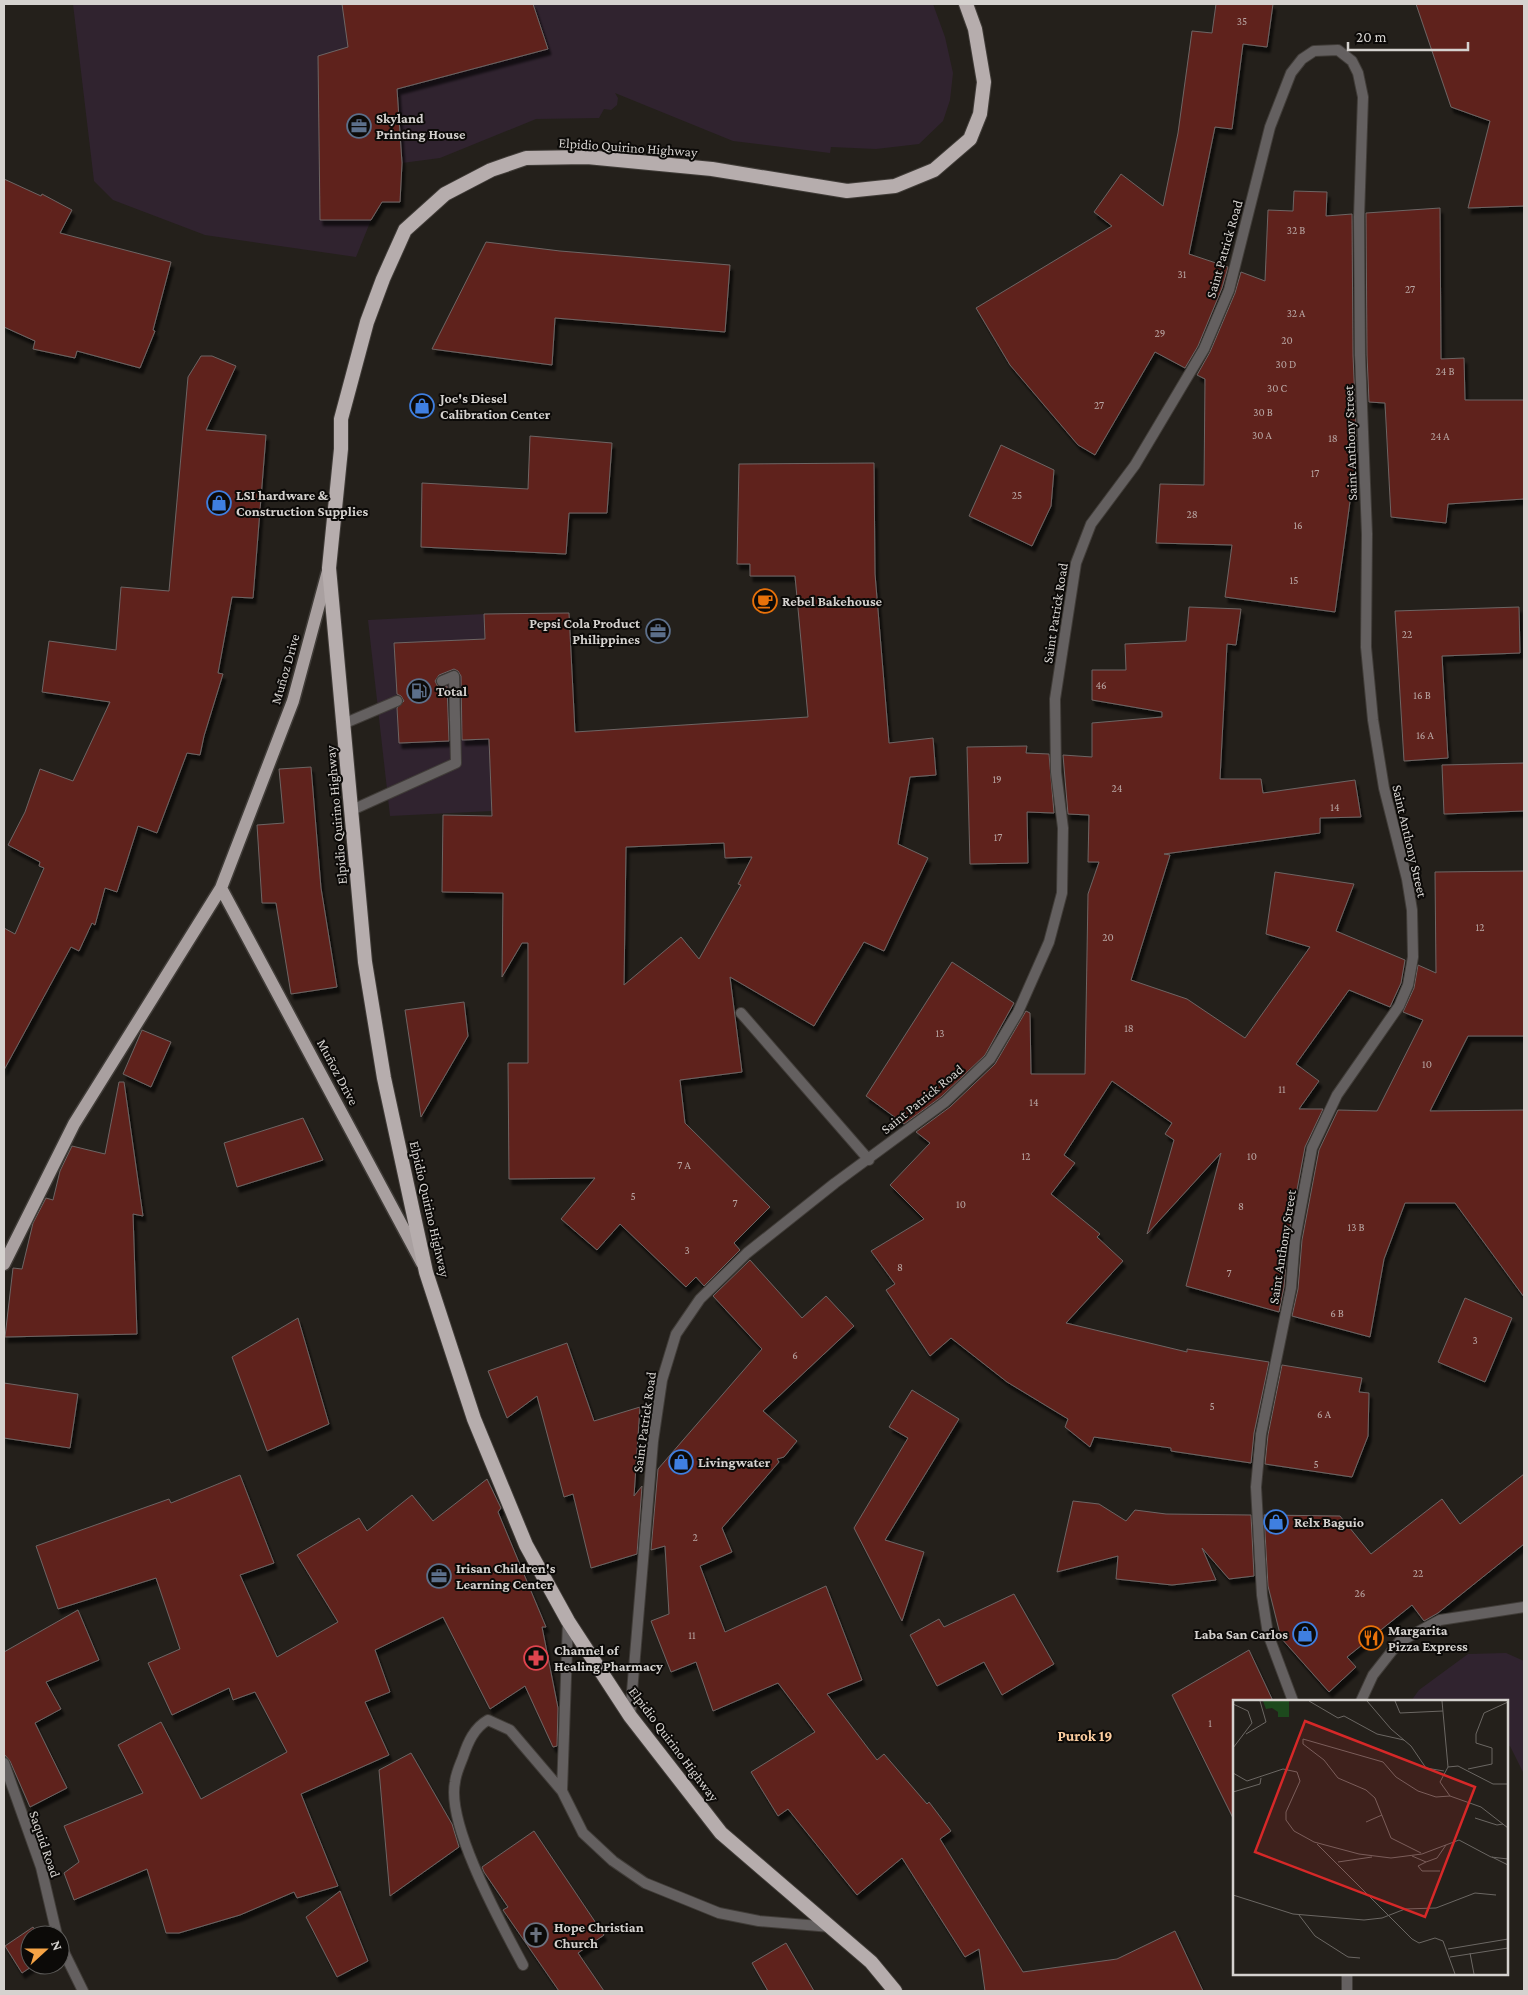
<svg xmlns="http://www.w3.org/2000/svg" width="1528" height="1995" viewBox="0 0 1528 1995" font-family="'Crimson Pro',serif">
<style>
.commercial{fill:#30232f}
.building{fill:#5f221f;stroke:#6d6563;fill-rule:evenodd;filter:url(#shadow)}
.lines{fill:none;stroke-linecap:round;stroke-linejoin:round}
.service-casing{stroke:#403c38;stroke-width:12}
.minor-casing{stroke:#403c38;stroke-width:12}
.tertiary-casing{stroke:#403c38;stroke-width:12}
.primary-casing{stroke:#403c38;stroke-width:15}
.trunk-casing{stroke:#403c38;stroke-width:16}
.service{stroke:#646060;stroke-width:10}
.minor{stroke:#646060;stroke-width:10}
.tertiary{stroke:#646060;stroke-width:10}
.primary{stroke:#a9a0a0;stroke-width:12}
.trunk{stroke:#b6adad;stroke-width:14}
.labels{text-anchor:middle;stroke-width:4;stroke-linejoin:round;paint-order:stroke}
.number-label{font-size:11px;fill:#b8a6a3}
.poi-label{font-size:14px;font-weight:bold;fill:#d5d2cf;stroke:#0c0a08;text-anchor:start}
.street-label{font-size:14px;fill:#d5d2cf;stroke:#0c0a08}
.neighbourhood-label{font-size:15px;font-weight:bold;fill:#fdcea0;stroke:#0c0a08}
.inset-road{fill:none;stroke:#6b6763;stroke-width:1}
.view{fill:#d62828;fill-opacity:0.15;stroke:#d62828;stroke-width:2.5}
.inset-edge{fill:none;stroke:#d5d2cf;stroke-width:2.5}
</style>
<defs>
<filter id="shadow"><feDropShadow dx="3" dy="5.5" stdDeviation="1" flood-color="#0009"/></filter>
</defs>
<rect width="100%" height="100%" fill="#24201b"/>
<path class="commercial" d="M73,4H933L945,37L953,73L950,100L943,121L919,144L876,149L831,147L830,153L733,141L615,93L618,98L617,105L611,110L604,109L599,118L536,119L440,158L402,163L400,202H382L371,220L356,257L205,235L113,200L94,181Z
M484,614L492,811L390,816L368,620Z
M1506,1653L1524,1661V1774L1510,1746L1507,1747V1701H1411L1419,1690L1468,1654Z"/>
<path class="building" d="M342,4H533L548,49L397,89L402,163L400,202H382L371,220H320L318,56L348,47Z
M1216,4H1273L1267,47L1243,44L1232,129L1215,127L1189,254L1228,267L1222,288L1198,346L1185,368L1155,352L1095,455L1078,445L1010,365L976,308L1112,226L1094,212L1121,174L1163,206L1178,133L1192,31L1212,33Z
M1416,4H1524V206L1468,208L1490,121L1451,107Z
M4,179L41,196L42,194L72,210L60,233L171,262L153,330L155,331L140,368L77,351L75,358L33,349L35,341L4,327Z
M1294,191L1327,192L1326,216L1352,214L1353,355L1357,450L1335,612L1225,597L1232,545L1156,543L1160,484L1204,485L1205,379L1197,375L1210,352L1235,293L1241,272L1265,281L1268,210L1293,211Z
M1440,208L1441,359L1464,358L1465,400H1524V499L1448,504L1446,523L1391,517L1385,403L1369,402L1367,355L1366,213Z
M486,242L560,251L730,265L725,332L555,318L552,365L432,349Z
M201,356H212L236,366L206,430L266,435L253,598L232,597L218,673L223,674L204,736L200,755L187,753L157,833L138,826L117,892L105,888L95,925L92,923L79,951L71,947L4,1070V928L15,934L44,868L39,866L40,862L8,845L25,812L40,769L73,781L110,702L42,692L49,641L116,650L121,587L169,591L188,377Z
M530,436L612,443L607,513H569L566,554L421,547L422,483L528,489Z
M1001,445L1054,470L1051,506L1032,546L969,516Z
M874,463L875,574L889,743L933,738L936,775L910,777L898,844L928,858L884,951L864,942L814,1026L730,977L742,1072L680,1080L685,1123L770,1207L734,1243L740,1250L704,1286L696,1277L686,1287L620,1224L597,1250L561,1219L595,1178L509,1179L508,1063H528V943H522L502,977L503,893L442,892L443,815L492,816L489,739L462,740L461,676L458,671L454,669L439,675L435,681L438,687L447,686L449,741L399,743L397,708L404,701L401,696L397,694L394,643L485,639L484,614L569,613L575,732L808,717L795,576H750V564H737L739,464ZM724,843L725,858L752,857L738,884L741,885L699,959L681,937L624,985L626,847Z
M1189,607L1241,609L1236,645L1227,644L1220,779H1261L1263,793L1355,780L1361,817L1320,818V833L1164,854L1170,855L1131,980L1187,999L1245,1038L1310,947L1266,934L1275,872L1354,884L1336,931L1405,960L1401,983L1390,1007L1349,990L1296,1064L1319,1081L1299,1109H1323L1305,1147L1288,1238L1284,1287L1279,1312L1186,1286L1221,1153L1147,1234L1174,1140L1165,1134L1172,1123L1112,1081L1064,1155L1075,1163L1051,1194L1100,1234L1097,1237L1123,1261L1066,1323L1187,1352V1349L1269,1362L1254,1433L1251,1463L1171,1451V1448L1094,1437L1090,1447L1065,1427L1068,1419L1007,1382L951,1338L930,1356L886,1290L895,1284L871,1251L924,1219L890,1185L930,1143L916,1132L950,1107L995,1064L1026,1011L1030,1013L1031,1074H1085L1088,894L1099,862H1088L1089,815L1068,814L1063,755L1092,757V723L1162,717V712L1092,700V670H1126L1125,644L1186,641Z
M1519,607L1520,653L1442,656L1448,758L1404,761L1395,611Z
M1027,746L1026,753L1049,754L1054,813L1027,812L1028,863L970,864L967,747Z
M1524,763V811L1444,814L1442,765Z
M311,767L321,888L337,987L291,994L276,903H262L257,825L284,823L279,769Z
M1524,871V1036H1468L1430,1111L1524,1110V1297L1455,1203H1405L1384,1259L1370,1337L1292,1316L1298,1289L1302,1240L1319,1150L1338,1110L1377,1111L1423,1020L1403,1012L1414,988L1418,965L1436,973L1435,872Z
M952,962L1014,1003L985,1055L941,1097L904,1124L866,1096Z
M464,1002L468,1036L421,1117L405,1010Z
M142,1030L171,1042L151,1087L123,1074Z
M119,1082H124L143,1216L133,1214L137,1334L5,1337L13,1268L22,1269L33,1223L46,1198L53,1200L60,1171L72,1146L105,1154Z
M303,1118L323,1160L237,1187L224,1143Z
M750,1260L802,1318L826,1296L854,1326L763,1411L797,1441L784,1457L777,1459L779,1462L722,1528L732,1552L700,1566L725,1632L826,1586L862,1680L827,1694L877,1760L884,1754L927,1804L929,1802L951,1831L940,1839L1023,1972L1117,1959L1175,1931L1203,1991H985L979,1949L965,1957L902,1858L857,1895L788,1809L778,1816L751,1772L815,1732L778,1683L713,1711L696,1662L671,1672L651,1621L669,1614L665,1546L651,1550L658,1469L762,1349L713,1296Z
M1465,1298L1512,1318L1485,1382L1438,1362Z
M298,1318L329,1424L267,1451L232,1357Z
M567,1343L594,1421L640,1407L634,1496L642,1486L637,1554L591,1568L573,1494L564,1497L537,1396L507,1418L488,1371Z
M1282,1365L1362,1378L1359,1392L1369,1393L1368,1436L1352,1477L1265,1464L1268,1435Z
M4,1383L78,1394L70,1448L4,1438Z
M912,1390L959,1419L885,1540L924,1552L902,1621L854,1528L908,1438L889,1427Z
M1524,1474V1544L1438,1613L1424,1621L1412,1605L1347,1657L1356,1667L1329,1692L1281,1638L1268,1586L1264,1515L1340,1516L1371,1554L1442,1499L1460,1524Z
M240,1475L274,1563L240,1575L277,1657L338,1622L297,1555L359,1518L367,1531L412,1495L433,1521L487,1479L501,1508L498,1512L546,1627H542L558,1708L557,1746L553,1747L525,1686L490,1709L443,1617L375,1650L390,1692L365,1702L389,1755L301,1794L338,1886L297,1898L294,1892L240,1915L179,1933H166L147,1869L74,1900L64,1873L79,1862L64,1826L143,1793L118,1745L161,1722L201,1799L287,1752L255,1692L233,1700L229,1688L172,1715L148,1663L180,1649L156,1578L58,1609L36,1546L169,1499L171,1503Z
M1073,1501L1099,1504L1126,1521L1135,1510L1166,1514L1251,1515L1254,1576L1229,1579L1202,1548L1216,1580L1172,1585L1116,1579L1118,1556L1057,1572Z
M1014,1594L1054,1664L1002,1695L984,1662L937,1686L910,1635L939,1619L944,1627Z
M78,1610L99,1660L46,1682L61,1709L35,1723L67,1788L30,1807L10,1761L4,1754V1652Z
M1249,1650L1273,1701H1234V1820L1172,1695Z
M411,1753L452,1824L459,1847L390,1896L379,1770Z
M534,1831L604,1935L578,1953L604,1991H559L503,1910L508,1907L484,1872L482,1867Z
M340,1891L368,1961L337,1977L306,1917Z
M33,1927L38,1935H30V1965H34L22,1973L5,1946Z
M786,1943L814,1991H768L752,1963Z"/>
<g class="lines">
<g class="service-casing">
<path id="service" d="M343,724L397,701
M352,810L456,763L454,676L442,681"/>
</g>
<g class="minor-casing">
<path id="minor" d="M741,1013L869,1160
M630,1716L653,1441L662,1380L676,1334L700,1299L747,1253L835,1183L945,1102L990,1059L1018,1012L1049,942L1062,893L1063,828L1056,772L1055,699L1076,563L1091,524L1135,465L1204,349L1229,290L1270,127L1291,73L1302,59L1314,51L1338,50L1352,61L1358,73L1363,97L1359,217L1360,355L1367,534L1366,647L1373,720L1384,788L1407,879L1412,910L1413,957L1408,985L1399,1006L1337,1095L1312,1148L1295,1239L1291,1288L1261,1434L1256,1487L1262,1595L1268,1634L1293,1701
M4,1763L41,1867L57,1935
M562,1791L583,1833L613,1861L645,1883L719,1913L759,1921L831,1927
M60,1944L83,1991
M523,1965C502,1925 446,1825 455,1782C456,1773 460,1765 463,1757C468,1742 474,1728 488,1720L510,1730L562,1791L568,1621"/>
</g>
<g class="tertiary-casing">
<path id="tertiary" d="M1361,1701L1373,1675L1399,1642L1440,1620L1524,1607
M1347,1974V1991"/>
</g>
<g class="primary-casing">
<path id="primary" d="M221,888L422,1263
M4,1264L74,1124L221,888L293,701L328,571"/>
</g>
<g class="trunk-casing">
<path id="trunk" d="M895,1991L871,1962L721,1833L630,1716L568,1621L526,1545L474,1419L426,1272L384,1078L365,962L329,568L341,449V419L367,322L383,279L405,230L445,194L491,170L526,158L587,157L712,169L847,191L895,186L934,170L970,139L980,114L984,82L975,29L966,4"/>
</g>
<use href="#service" class="service"/>
<use href="#minor" class="minor"/>
<use href="#tertiary" class="tertiary"/>
<use href="#primary" class="primary"/>
<use href="#trunk" class="trunk"/>
</g>
<defs>
<g id="office-ring" transform="scale(1.25)"><circle r="9.5" fill="#0c0a08" stroke="#5c6f8a" stroke-width="1.5"/><path d="M-6-3h4V-5.5h4V-3h4V5H-6ZM-1-4.5V-3h2v-1.5ZM-6 0V1H6V0Z" fill="#5c6f8a"/></g>
<g id="shop-ring" transform="scale(1.25)"><circle r="9.5" fill="#0c0a08" stroke="#3f7fe0" stroke-width="1.5"/><path d="M-5-2.5h2.3a2.7 3.5 0 0 1 5.4 0H5L5.5 6h-11ZM-1.5-2.5h3a1.5 2.3 0 0 0-3 0Z" fill="#3f7fe0"/></g>
<g id="cafe-ring" transform="scale(1.25)"><circle r="9.5" fill="#0c0a08" stroke="#e8710a" stroke-width="1.5"/><path d="M-5.5-4.5H6V0H3Q3 3.5 0 3.5H-2.5Q-5.5 3.5-5.5 0ZM3-3.2v2h1.7v-2ZM-6 4.5H4V6H-6Z" fill="#e8710a"/></g>
<g id="fuel-ring" transform="scale(1.25)"><circle r="9.5" fill="#0c0a08" stroke="#5c6f8a" stroke-width="1.5"/><path d="M-5.5-6h7V0h2V4h1.3V-2.5L3-4.5l.8-.8L6-3V5H2.5V1h-1V6h-7ZM-4.2-4.7v3.2H.2V-4.7Z" fill="#5c6f8a"/></g>
<g id="restaurant-ring" transform="scale(1.25)"><circle r="9.5" fill="#0c0a08" stroke="#e8710a" stroke-width="1.5"/><path d="M-5-6h1v4h1v-4h1v4h1v-4h1v5L-1.5 .5V6h-2V.5L-5-1ZM5-6V6H3V1.5H1.5Q1.5-4 5-6Z" fill="#e8710a"/></g>
<g id="pharmacy-ring" transform="scale(1.25)"><circle r="9.5" fill="#0c0a08" stroke="#e0444e" stroke-width="1.5"/><path d="M-2-6h4v4h4v4h-4v4h-4v-4h-4v-4h4Z" fill="#e0444e"/></g>
<g id="church-ring" transform="scale(1.25)"><circle r="9.5" fill="#0c0a08" stroke="#6b7280" stroke-width="1.5"/><path d="M-1.2-6h2.4v3.5h3.3v2.4h-3.3V6h-2.4V-.1h-3.3v-2.4h3.3Z" fill="#6b7280"/></g>
</defs>
<g fill-rule="evenodd">
<use href="#office-ring" x="359" y="126"/>
<use href="#shop-ring" x="422" y="406"/>
<use href="#shop-ring" x="219" y="503"/>
<use href="#cafe-ring" x="765" y="601"/>
<use href="#office-ring" x="658" y="631"/>
<use href="#fuel-ring" x="419" y="691"/>
<use href="#shop-ring" x="681" y="1462"/>
<use href="#shop-ring" x="1276" y="1522"/>
<use href="#office-ring" x="439" y="1576"/>
<use href="#shop-ring" x="1305" y="1634"/>
<use href="#restaurant-ring" x="1371" y="1638"/>
<use href="#pharmacy-ring" x="536" y="1658"/>
<use href="#church-ring" x="536" y="1935"/>
</g>
<g class="labels">
<g class="number-label">
<text x="1242" y="25">35</text>
<text x="1296" y="234">32 B</text>
<text x="1182" y="278">31</text>
<text x="1410" y="293">27</text>
<text x="1296" y="317">32 A</text>
<text x="1160" y="337">29</text>
<text x="1287" y="344">20</text>
<text x="1286" y="368">30 D</text>
<text x="1445" y="375">24 B</text>
<text x="1277" y="392">30 C</text>
<text x="1099" y="409">27</text>
<text x="1263" y="416">30 B</text>
<text x="1262" y="439">30 A</text>
<text x="1440" y="440">24 A</text>
<text x="1333" y="442">18</text>
<text x="1315" y="477">17</text>
<text x="1017" y="499">25</text>
<text x="1192" y="518">28</text>
<text x="1298" y="529">16</text>
<text x="1294" y="584">15</text>
<text x="1407" y="638">22</text>
<text x="1101" y="689">46</text>
<text x="1422" y="699">16 B</text>
<text x="1425" y="739">16 A</text>
<text x="997" y="783">19</text>
<text x="1117" y="792">24</text>
<text x="1335" y="811">14</text>
<text x="998" y="841">17</text>
<text x="1480" y="931">12</text>
<text x="1108" y="941">20</text>
<text x="1129" y="1032">18</text>
<text x="940" y="1037">13</text>
<text x="1427" y="1068">10</text>
<text x="1282" y="1093">11</text>
<text x="1034" y="1106">14</text>
<text x="1026" y="1160">12</text>
<text x="1252" y="1160">10</text>
<text x="684" y="1169">7 A</text>
<text x="633" y="1200">5</text>
<text x="735" y="1207">7</text>
<text x="961" y="1208">10</text>
<text x="1241" y="1210">8</text>
<text x="1356" y="1231">13 B</text>
<text x="687" y="1254">3</text>
<text x="900" y="1271">8</text>
<text x="1229" y="1277">7</text>
<text x="1337" y="1317">6 B</text>
<text x="1475" y="1344">3</text>
<text x="795" y="1359">6</text>
<text x="1212" y="1410">5</text>
<text x="1324" y="1418">6 A</text>
<text x="1316" y="1468">5</text>
<text x="695" y="1541">2</text>
<text x="1418" y="1577">22</text>
<text x="1360" y="1597">26</text>
<text x="692" y="1639">11</text>
<text x="1210" y="1727">1</text>
</g>
<g class="poi-label">
<text x="376" y="123">Skyland<tspan x="376" dy="16">Printing House</tspan></text>
<text x="440" y="403">Joe's Diesel<tspan x="440" dy="16">Calibration Center</tspan></text>
<text x="236" y="500">LSI hardware &amp;<tspan x="236" dy="16">Construction Supplies</tspan></text>
<text x="782" y="606">Rebel Bakehouse</text>
<text x="640" y="628" text-anchor="end">Pepsi Cola Product<tspan x="640" dy="16">Philippines</tspan></text>
<text x="436" y="696">Total</text>
<text x="698" y="1467">Livingwater</text>
<text x="1294" y="1527">Relx Baguio</text>
<text x="456" y="1573">Irisan Children's<tspan x="456" dy="16">Learning Center</tspan></text>
<text x="1388" y="1635">Margarita<tspan x="1388" dy="16">Pizza Express</tspan></text>
<text x="1288" y="1639" text-anchor="end">Laba San Carlos</text>
<text x="554" y="1655">Channel of<tspan x="554" dy="16">Healing Pharmacy</tspan></text>
<text x="554" y="1932">Hope Christian<tspan x="554" dy="16">Church</tspan></text>
</g>
<g class="street-label">
<text transform="translate(628 147) rotate(4)" y="5">Elpidio Quirino Highway</text>
<text transform="translate(1224 249) rotate(-74)" y="5">Saint Patrick Road</text>
<text transform="translate(1350 443) rotate(-92)" y="5">Saint Anthony Street</text>
<text transform="translate(1055 613) rotate(-81)" y="5">Saint Patrick Road</text>
<text transform="translate(285 669) rotate(-74)" y="5">Muñoz Drive</text>
<text transform="translate(336 815) rotate(-95)" y="5">Elpidio Quirino Highway</text>
<text transform="translate(1410 841) rotate(77)" y="5">Saint Anthony Street</text>
<text transform="translate(338 1072) rotate(62)" y="5">Muñoz Drive</text>
<text transform="translate(922 1099) rotate(-39)" y="5">Saint Patrick Road</text>
<text transform="translate(430 1209) rotate(77)" y="5">Elpidio Quirino Highway</text>
<text transform="translate(1282 1247) rotate(-81)" y="5">Saint Anthony Street</text>
<text transform="translate(644 1422) rotate(-82)" y="5">Saint Patrick Road</text>
<text transform="translate(674 1744) rotate(53)" y="5">Elpidio Quirino Highway</text>
<text transform="translate(45 1844) rotate(71)" y="5">Saquid Road</text>
</g>
<g class="neighbourhood-label">
<text x="1085" y="1741">Purok 19</text>
</g>
</g>
<g transform="translate(1233 1700)">
<rect width="275" height="275" fill="#24201b"/>
<path d="M30,1H56V17H45V12L39,8L33,9Z" fill="#1d491d"/>
<path class="inset-road" d="M76,1L105,18L111,16L144,34L171,40M134,1L158,29L178,46L193,68L211,71M162,1L167,13L210,11M209,1L215,67M0,4L15,11L19,23L0,48M13,34L33,22L27,1M235,69L259,64V48L243,43V34L251,13L275,2M0,73L14,81L50,69L64,72L67,81L53,112V120L61,131L81,142L126,154L158,158L189,154L226,140L258,157L275,159M275,84H260L225,66L215,67L207,82L217,96L248,107L275,128M0,92L27,84L28,78M242,118L264,125L270,124M133,122L149,115M84,144L179,239L186,243L202,238L210,241L222,274M188,153L158,138L142,98L133,90L105,78L91,60L70,44V39L150,62L163,77L185,91L203,97L217,96M179,156L193,162L185,166L189,171H207M259,157L275,165M105,162L139,157M193,162L204,158L213,145M0,195L60,214L131,220L149,218L172,209L203,208L242,193L263,195M66,215L82,236L115,257L127,258M215,249L275,239M237,253L241,274M217,257L275,248"/>
<path class="view" d="M72,21L242,87L192,217L22,152Z"/>
<rect width="275" height="275" class="inset-edge"/>
</g>
<rect width="1528" height="1995" fill="none" stroke="#d5d2cf" stroke-width="10"/>
<g transform="translate(45 1950) rotate(69)"><circle r="24" fill="#0c0a08" stroke="#5c5a58"/>
<path d="M0-4L9 19L0 12L-9 19Z" fill="#f5a345"/>
<text y="-8" font-size="14" font-weight="bold" text-anchor="middle" fill="#d5d2cf">N</text>
</g>
<path d="M1348 42v8h120v-8" fill="none" stroke="#d5d2cf" stroke-width="2.5"/>
<text x="1356" y="42" font-size="15" fill="#d5d2cf" stroke="#0c0a08" stroke-width="4" paint-order="stroke">20 m</text>
</svg>
